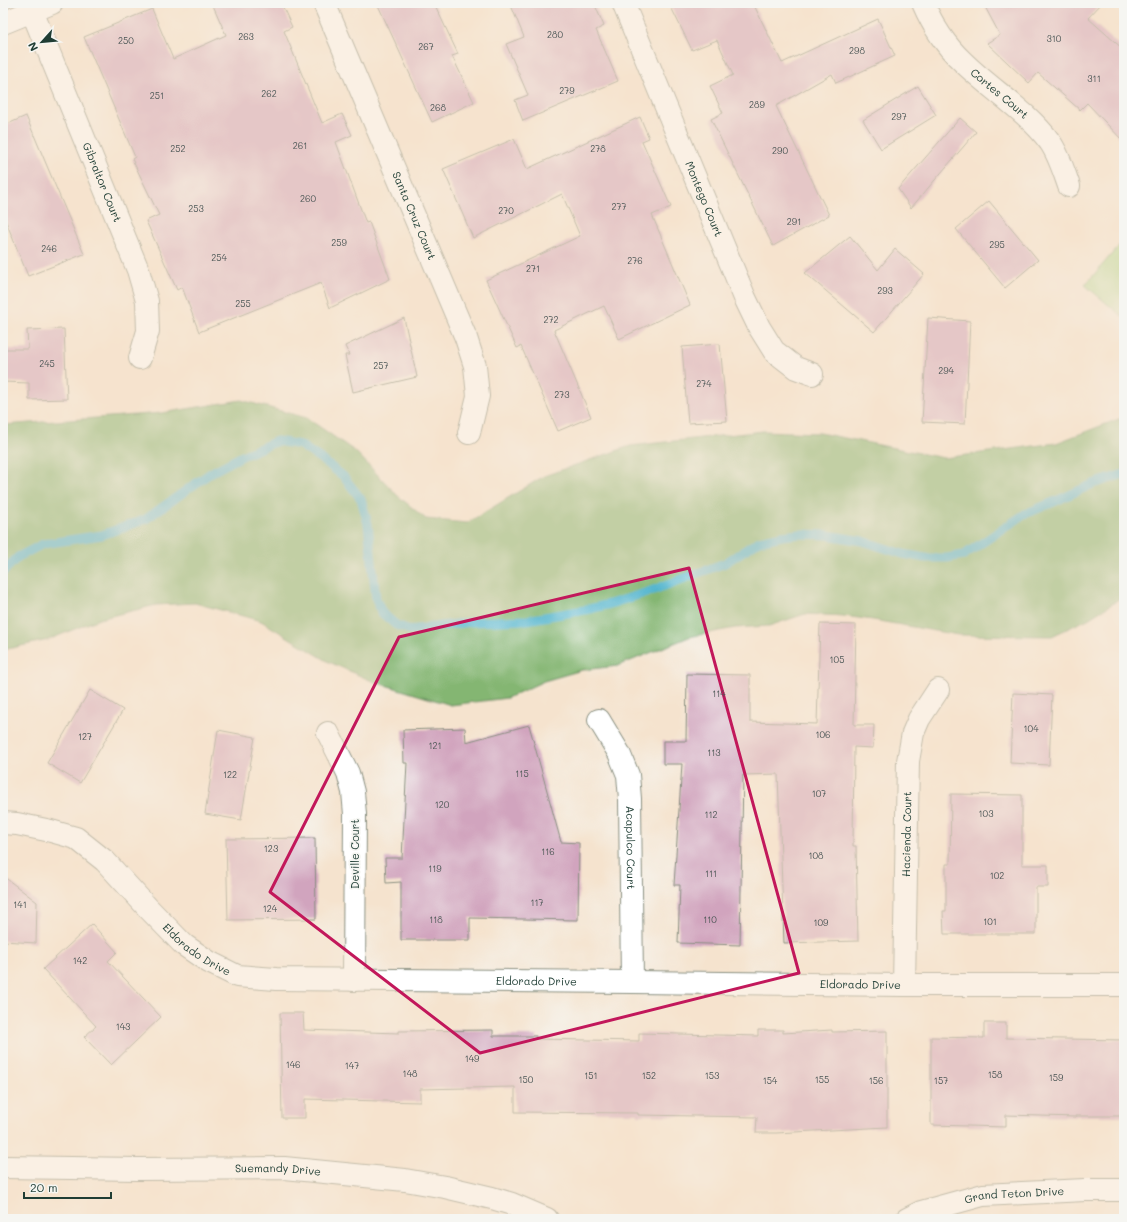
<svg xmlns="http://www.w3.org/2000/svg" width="1127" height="1222" viewBox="0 0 1127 1222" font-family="Mali,sans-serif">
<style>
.green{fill:#a5d584;stroke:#62895c}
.forest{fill:#84b672;stroke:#527a53}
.water{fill:#4eb3cd;stroke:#367880}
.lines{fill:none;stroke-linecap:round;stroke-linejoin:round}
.stream{stroke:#4eb3cd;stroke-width:9}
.building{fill:#d1a4be}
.street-casing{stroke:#8a9081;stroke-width:24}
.secondary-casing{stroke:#8a9081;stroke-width:24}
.street{stroke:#fff;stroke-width:22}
.secondary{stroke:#fff;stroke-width:22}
.marked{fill:none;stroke:#c2185b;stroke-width:3;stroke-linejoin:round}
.labels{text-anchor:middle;stroke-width:3.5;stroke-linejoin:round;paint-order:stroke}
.number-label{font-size:9px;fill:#4c5756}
.street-label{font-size:11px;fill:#1f3d34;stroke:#f6f6f2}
</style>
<rect width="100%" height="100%" fill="#f6f6f2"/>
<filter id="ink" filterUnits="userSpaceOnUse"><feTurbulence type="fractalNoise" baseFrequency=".025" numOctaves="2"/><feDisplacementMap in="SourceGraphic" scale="8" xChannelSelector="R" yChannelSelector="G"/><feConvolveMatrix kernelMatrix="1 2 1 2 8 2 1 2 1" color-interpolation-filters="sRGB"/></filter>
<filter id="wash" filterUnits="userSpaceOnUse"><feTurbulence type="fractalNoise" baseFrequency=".012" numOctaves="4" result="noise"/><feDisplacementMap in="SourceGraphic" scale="16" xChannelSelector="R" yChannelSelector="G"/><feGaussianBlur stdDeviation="0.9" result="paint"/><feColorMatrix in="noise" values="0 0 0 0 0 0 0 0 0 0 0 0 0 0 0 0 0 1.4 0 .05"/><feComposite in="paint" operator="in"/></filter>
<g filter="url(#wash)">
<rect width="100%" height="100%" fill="#f5e3ce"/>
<path class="green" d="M1124,240V318L1085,285Z"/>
<path class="forest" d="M241,400L307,418L356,452L398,496L426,519L467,523L544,476L630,446L763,431L820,433L944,458L1056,443L1124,417V595L1112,604L1088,619L1052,636L958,635L873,620L843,616L805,614L769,626L735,628L689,637L618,666L582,670L544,681L507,698L451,705L372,681L329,662L261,621L195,603L156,605L99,619L48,640L3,650V425L162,413Z"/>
<path class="water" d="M1124,757V826H1121V759Z"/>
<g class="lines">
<path class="stream" d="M3,572L18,557L43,544L102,535L146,519L212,472L244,455L277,441L300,445L321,459L343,476L361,499L368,524L376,599L382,613L396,625L410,630L471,622L527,620L585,610L610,604L648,592L725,563L759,541L782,536L800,534L827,535L863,541L903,554L925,558H947L964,555L1025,514L1056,501L1093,484L1124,474"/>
</g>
<g id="blocks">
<path class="building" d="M212,3H281L292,27L284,31L322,123L342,114L352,135L336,142L366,223L369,222L390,279L330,308L321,283L199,332L182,287L177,290L146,221L159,215L132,159L135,157L84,37L152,9L173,59L226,35Z
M377,3H434L458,54L452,56L474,102L432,122Z
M510,3H594L604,26L596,30L618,81L523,121L515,100L528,95L506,44L524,37Z
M669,3H753L782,63L878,19L895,56L836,83L832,74L776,106L829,215L773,246L711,119L723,113L710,86L733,75L717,40L692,50Z
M983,3H1102L1088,18L1124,50V142L1087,103L1080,110L1038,73L1029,83L987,43L1000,35Z
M918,86L936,115L881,149L863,120Z
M26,116L84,254L28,276L3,214V126Z
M640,117L649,138L642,141L671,207L652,215L690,305L619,339L604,306L554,330L591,417L558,431L521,346L517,348L486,280L580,236L562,194L473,238L443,169L514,139L527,169Z
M960,118L976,132L911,208L898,189Z
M989,201L1038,260L1005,288L956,229Z
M850,236L878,270L895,249L924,274L874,332L805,273Z
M404,318L417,377L353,392L345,355H349L345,346Z
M928,318L970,321L965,424L922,422Z
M64,329L67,399L29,400V383L3,382V349H28L27,330Z
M720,344L727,421L688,423L682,347Z
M820,624L856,625L854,725H874L873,748L854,747L853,846H856L858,941L784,943L778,774L743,775L740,945L678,943L680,885H674L682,764H663V741H686L687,674L750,675V722L817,724Z
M90,690L123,710L80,783L47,763Z
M1013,693L1052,695L1049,765L1010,763Z
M529,725L561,842L579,843L578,920L470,918V940H401V882L386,883L385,858H402L407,763H404L403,730L465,728L466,742Z
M218,730L255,737L241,820L205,814Z
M951,794L1022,795V865H1048V887H1036V934H944L943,911H946V864H950Z
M315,838L316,919L228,920L226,839Z
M3,876L37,902L36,943L3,941Z
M92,924L117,952L108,961L161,1017L111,1065L84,1037L96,1026L43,969Z
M280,1013H303L304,1030L399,1033V1031L493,1030V1036H536V1039L639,1041V1033L758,1036V1030H783V1033L832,1030V1032L887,1031V1127L776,1133H756L757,1117L638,1115V1113L515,1112V1087L420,1089V1102L305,1099V1118H282Z
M984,1023H1006V1038L1123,1040V1116H1076V1117L1006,1115V1127L931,1125V1037L984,1038Z"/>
</g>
</g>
<g filter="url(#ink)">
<use href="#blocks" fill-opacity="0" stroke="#8a9081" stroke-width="1"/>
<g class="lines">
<g class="street-casing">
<g id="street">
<path id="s1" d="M324,3L466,338L475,366L478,396L469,433"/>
<path id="s2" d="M623,3L745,298L759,327L774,351L796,368L812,374"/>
<path id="s3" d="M923,3C932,24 946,46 962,61C990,89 1026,110 1050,142C1059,155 1064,172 1069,186"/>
<path id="s4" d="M32,11L138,270L147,301L148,331L140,358"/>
<path d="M3,23L52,3"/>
<path id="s5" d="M599,720L619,753L628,775L630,799L632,982"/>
<path d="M328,733L348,773L353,792L355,814L354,980"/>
<path id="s6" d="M3,823L17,824L51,831L76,838L105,861L148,908L184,945L209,962L237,976L276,979L632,982L904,985H1124"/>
<path id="s7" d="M904,985L908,761L913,733L919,719L938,690"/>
</g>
</g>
<g class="secondary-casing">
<g id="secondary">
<path id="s8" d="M3,1167L138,1169L284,1168L405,1180L445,1187L492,1198L512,1204L547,1219"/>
<path id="s9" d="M907,1219L921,1212L983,1195L1085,1190H1124"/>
</g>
</g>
<use href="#street" class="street"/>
<use href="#secondary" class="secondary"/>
</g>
</g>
<path d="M0 0H1127V1222H0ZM689,568L799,973L480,1053L270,892L399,637Z" fill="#f5e3ce" fill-opacity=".55" fill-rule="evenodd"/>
<path class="marked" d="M689,568L799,973L480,1053L270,892L399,637Z"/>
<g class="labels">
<g class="number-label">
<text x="555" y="38">280</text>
<text x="246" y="40">263</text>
<text x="1054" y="42">310</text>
<text x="126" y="44">250</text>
<text x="426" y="50">267</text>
<text x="857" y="54">298</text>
<text x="1094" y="82">311</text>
<text x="567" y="94">279</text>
<text x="269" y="97">262</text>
<text x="157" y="99">251</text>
<text x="757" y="108">289</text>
<text x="438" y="111">268</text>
<text x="899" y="120">297</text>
<text x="300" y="149">261</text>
<text x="178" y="152">252</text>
<text x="598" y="152">278</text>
<text x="780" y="154">290</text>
<text x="308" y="202">260</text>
<text x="619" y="210">277</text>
<text x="196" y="212">253</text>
<text x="506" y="214">270</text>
<text x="794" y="225">291</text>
<text x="339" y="246">259</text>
<text x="997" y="248">295</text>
<text x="49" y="252">246</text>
<text x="219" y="261">254</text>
<text x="635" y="264">276</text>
<text x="533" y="272">271</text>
<text x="885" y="294">293</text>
<text x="243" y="307">255</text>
<text x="551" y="323">272</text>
<text x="47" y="367">245</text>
<text x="381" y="369">257</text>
<text x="946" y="374">294</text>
<text x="704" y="387">274</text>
<text x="562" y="398">273</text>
<text x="837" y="663">105</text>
<text x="719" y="697">114</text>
<text x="1031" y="732">104</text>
<text x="823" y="738">106</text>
<text x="85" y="740">127</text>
<text x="435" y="749">121</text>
<text x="714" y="756">113</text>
<text x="522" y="777">115</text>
<text x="230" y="778">122</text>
<text x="819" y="797">107</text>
<text x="442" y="808">120</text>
<text x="986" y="817">103</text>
<text x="711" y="818">112</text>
<text x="271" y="852">123</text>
<text x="548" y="855">116</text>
<text x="816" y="859">108</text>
<text x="435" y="872">119</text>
<text x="711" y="877">111</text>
<text x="997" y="879">102</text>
<text x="537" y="906">117</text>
<text x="20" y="908">141</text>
<text x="270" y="912">124</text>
<text x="436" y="923">118</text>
<text x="710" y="923">110</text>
<text x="990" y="925">101</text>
<text x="821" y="926">109</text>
<text x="80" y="964">142</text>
<text x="123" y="1030">143</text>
<text x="472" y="1062">149</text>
<text x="293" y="1068">146</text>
<text x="352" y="1069">147</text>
<text x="410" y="1077">148</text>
<text x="995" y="1078">158</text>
<text x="591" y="1079">151</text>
<text x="649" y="1079">152</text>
<text x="712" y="1079">153</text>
<text x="1056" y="1081">159</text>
<text x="526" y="1083">150</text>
<text x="822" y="1083">155</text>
<text x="770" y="1084">154</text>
<text x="876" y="1084">156</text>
<text x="941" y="1084">157</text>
</g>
<g class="street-label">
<text dy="4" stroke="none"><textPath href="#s3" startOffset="120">Cortes Court</textPath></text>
<text dy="4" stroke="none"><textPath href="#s4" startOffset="185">Gibraltor Court</textPath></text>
<text dy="4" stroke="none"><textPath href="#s2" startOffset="212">Montego Court</textPath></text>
<text dy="4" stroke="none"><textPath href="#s1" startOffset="231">Santa Cruz Court</textPath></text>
<text dy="4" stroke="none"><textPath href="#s7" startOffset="151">Hacienda Court</textPath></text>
<text dy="4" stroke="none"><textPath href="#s5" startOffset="135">Acapulco Court</textPath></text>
<text transform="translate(355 854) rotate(-90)" y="4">Deville Court</text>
<text dy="4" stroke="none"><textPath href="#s6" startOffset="240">Eldorado Drive</textPath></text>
<text dy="4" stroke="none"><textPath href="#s6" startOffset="588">Eldorado Drive</textPath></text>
<text dy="4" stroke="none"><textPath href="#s6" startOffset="912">Eldorado Drive</textPath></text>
<text dy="4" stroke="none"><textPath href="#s8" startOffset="275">Suemandy Drive</textPath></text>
<text dy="4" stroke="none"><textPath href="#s9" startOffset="111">Grand Teton Drive</textPath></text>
</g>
</g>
<rect width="1127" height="1222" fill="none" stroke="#f6f6f2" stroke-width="16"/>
<g transform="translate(42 42) rotate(243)" stroke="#f6f6f2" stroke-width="3" paint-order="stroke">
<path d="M0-3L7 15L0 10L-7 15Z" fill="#1f3d34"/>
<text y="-6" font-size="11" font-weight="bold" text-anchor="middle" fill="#1f3d34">N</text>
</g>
<path d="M24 1192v6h87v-6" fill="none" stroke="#1f3d34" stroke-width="2"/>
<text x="30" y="1192" font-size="12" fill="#1f3d34" stroke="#f6f6f2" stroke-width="3" paint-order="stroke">20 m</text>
</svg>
